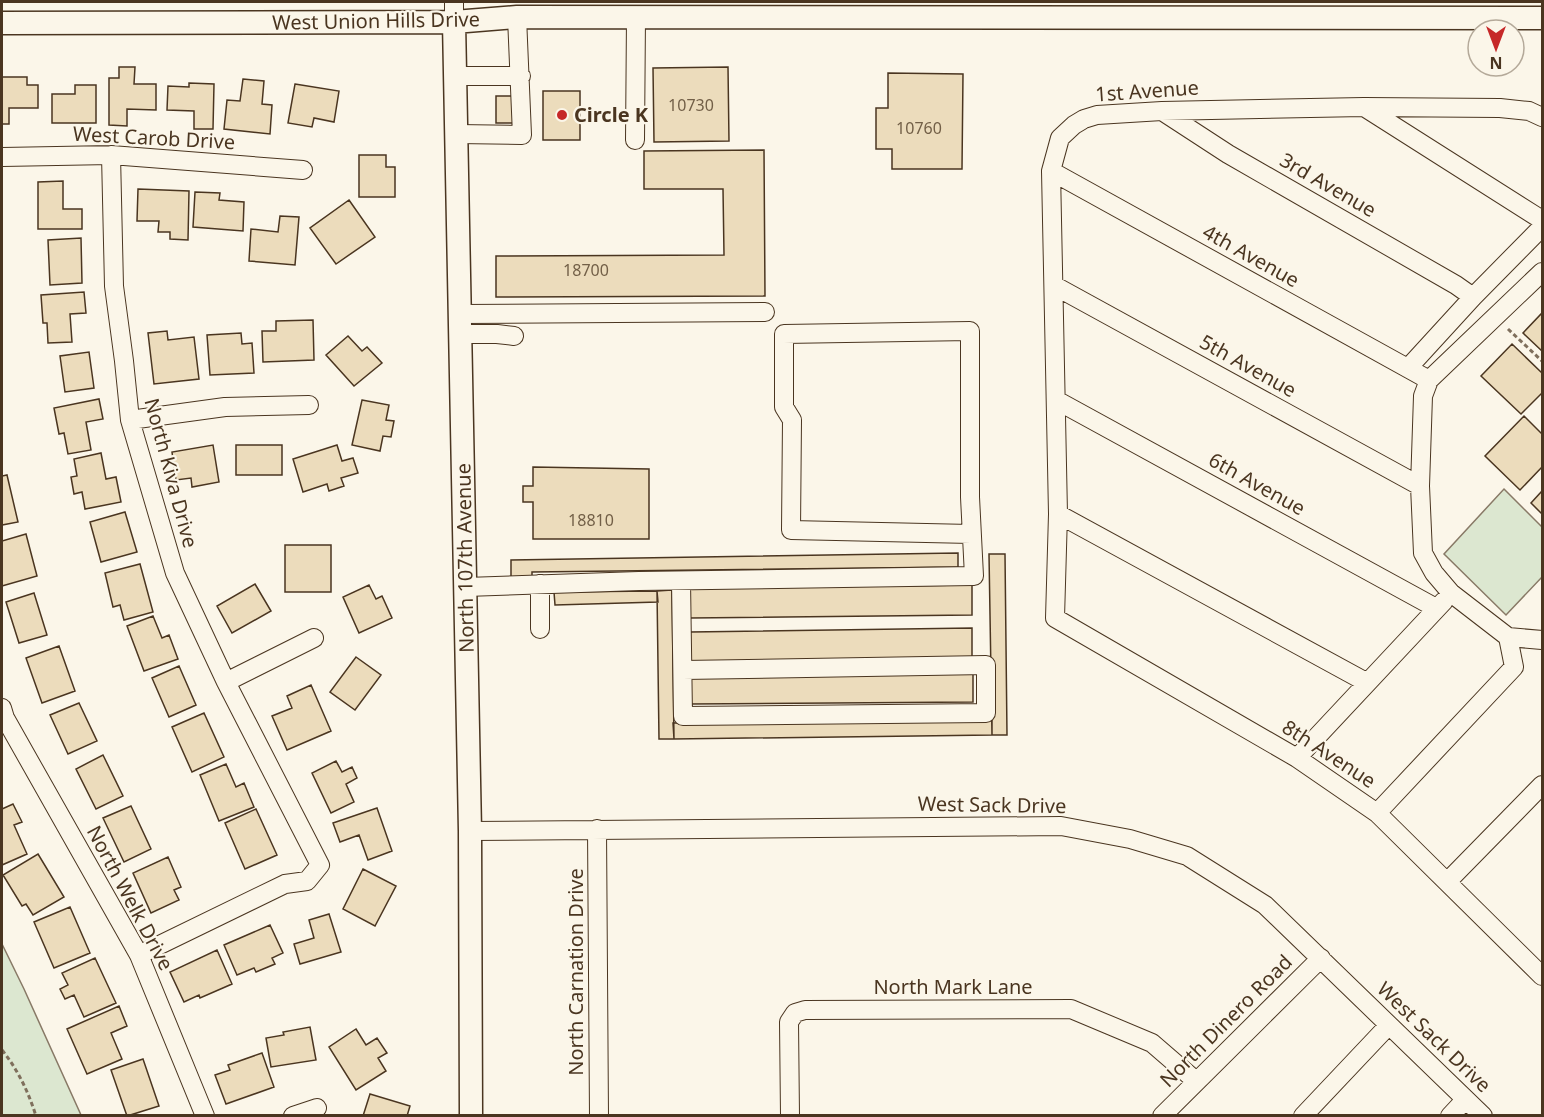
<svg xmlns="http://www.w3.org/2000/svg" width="1544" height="1117" viewBox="0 0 1544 1117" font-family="'Noto Sans',sans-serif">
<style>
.green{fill:#dce7d0;stroke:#887966;stroke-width:1.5}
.building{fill:#ecdcbc;stroke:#4a3520;stroke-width:1.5}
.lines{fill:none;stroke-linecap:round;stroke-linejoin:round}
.minor-casing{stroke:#4a3520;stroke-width:20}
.major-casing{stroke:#4a3520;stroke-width:25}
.path{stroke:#7f6f5c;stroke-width:3;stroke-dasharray:4.5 3;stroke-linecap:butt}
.minor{stroke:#fbf6e9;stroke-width:18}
.major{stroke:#fbf6e9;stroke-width:22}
.poi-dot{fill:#c62828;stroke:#fbf6e9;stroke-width:2}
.labels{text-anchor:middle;stroke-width:4.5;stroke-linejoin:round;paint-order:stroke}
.number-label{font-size:16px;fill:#725f47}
.street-label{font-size:20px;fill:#4a3520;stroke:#fbf6e9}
.poi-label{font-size:20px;font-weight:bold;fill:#4a3520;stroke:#fbf6e9;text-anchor:start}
</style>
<rect width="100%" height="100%" fill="#fbf6e9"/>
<path class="green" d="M1504,489L1542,527V577L1506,615L1444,554Z
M2,944L24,989L81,1115H2Z"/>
<path class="building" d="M119,67H135L134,84H156V110L127,109V126L109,125V78H119Z
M728,67L729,141L654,142L653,68Z
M888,73L963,74L962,169H892V149H876V108H888Z
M2,77H27V85H38V108H9V124H2Z
M243,79L264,81L262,104L272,105L270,134L224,129L227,100L240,101Z
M189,83L214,84L213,129H194V111L167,110L168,86L189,87Z
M295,84L339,91L334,122L314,118L312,127L288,123Z
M75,85H96V123H52V94H75Z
M543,91H580V140H543Z
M496,96H514V123H496Z
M764,150L765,296L496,297V256L724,255L723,189H644V151Z
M359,155H386V167H395V197H359Z
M63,181V209H82V229H38V182Z
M138,189L189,191L188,240L170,239V232H158L159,221H137Z
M195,192L220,193L219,200L244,202L243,231L193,227Z
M349,200L375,237L336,264L310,228Z
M280,216L299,217L295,265L249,261L251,229L278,232Z
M81,238L82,283L50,285L48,240Z
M84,292L86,313L70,314L72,342L48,343L47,323H43L41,295Z
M1542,313V351L1523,333Z
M313,320L314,360L263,362L262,331H276V321Z
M167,331L168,340L194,337L199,379L154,384L148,333Z
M241,333L242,344L252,343L254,373L210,375L207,335Z
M348,336L362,351L367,347L382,363L354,386L326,355Z
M1512,344L1542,373V393L1521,414L1481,376Z
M89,352L94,388L65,392L60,356Z
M99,399L103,419L86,422L91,450L68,454L64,433L59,434L54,408Z
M362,400L389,405L386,420L394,421L391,437L383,436L380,451L352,445Z
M1524,416L1542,434V467L1520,490L1485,456Z
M213,445L219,482L192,487L191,478L176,480L172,452Z
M236,445H282V475H236Z
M337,445L342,461L353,458L358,473L341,478L344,486L329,491L327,484L303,492L293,459Z
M101,453L106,479L116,477L121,502L85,509L82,492L74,494L71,477L77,476L74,459Z
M533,467L649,469V539H533V502H523V486H533Z
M7,475L18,522L2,525V476Z
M1542,491V514L1531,503Z
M125,512L137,552L101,562L90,522Z
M26,534L37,576L2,586V541Z
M285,545H331V592H285Z
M958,553V567L532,572V579L511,580V560Z
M989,554H1005L1007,735H992Z
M140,564L153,612L124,620L120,605L113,607L105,573Z
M255,584L271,611L232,633L217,606Z
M369,585L376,599L382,596L392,618L359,633L343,597Z
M972,585V615L690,618V588Z
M672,590L674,739H659L657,591Z
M657,591L658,602L555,605L554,592Z
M34,593L47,635L19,643L6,602Z
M153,616L162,638L169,635L178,659L144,671L127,626Z
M972,628V658L690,662V632Z
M59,646L75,691L42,703L26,658Z
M356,657L381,675L355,710L330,692Z
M179,666L196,705L169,717L152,678Z
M973,673V702L691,704L690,674Z
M311,685L331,731L287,750L272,716L292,708L287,696Z
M79,703L97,741L68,754L50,715Z
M204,713L224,757L192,772L172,727Z
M992,720V735L674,739L673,723Z
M103,755L123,796L96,809L76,769Z
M336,761L342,772L352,767L357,778L346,784L354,802L331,813L312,773Z
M226,764L236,787L244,783L254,807L219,821L200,775Z
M13,804L22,822L14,825L27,854L2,865V809Z
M131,806L151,849L124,862L103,818Z
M377,808L392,851L368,860L359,835L340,842L333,823Z
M256,809L277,855L245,869L225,823Z
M38,854L64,897L33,915L26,904L22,906L3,875Z
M168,857L181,887L174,890L179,900L151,913L133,873Z
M363,869L396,886L375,926L343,909Z
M70,907L90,953L54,968L34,922Z
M329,914L341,952L300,964L294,944L314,938L309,920Z
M270,925L283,953L272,958L275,964L256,972L254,968L237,975L224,945Z
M217,950L232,984L200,998L199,995L184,1002L170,972Z
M95,958L116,1003L84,1017L74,995L65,999L60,989L68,985L62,973Z
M119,1006L127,1026L111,1033L122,1059L87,1074L67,1029Z
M310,1027L316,1060L271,1067L266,1038L284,1035L283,1032Z
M356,1029L366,1045L377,1038L387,1053L378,1058L386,1071L356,1090L329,1047Z
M262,1053L274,1087L226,1104L215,1075L230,1070L228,1065Z
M143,1059L159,1106L127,1116L111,1070Z
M370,1094L410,1106L407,1116H363Z"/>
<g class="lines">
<g class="minor-casing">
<path id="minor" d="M454,2V22
M455,76H521
M1364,107L1542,220
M1162,111L1228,154L1456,285L1473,297
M1542,117L1529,111L1500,108L1364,107L1162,111L1097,115L1084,119L1074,125L1060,138L1051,171L1058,514L1055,618L1297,758L1377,813L1542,976
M457,134L522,135L517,17
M635,140L636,17
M111,155L114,286L124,361L130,420L175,573L226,682L320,865L307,881L285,884L139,955
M2,157L111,155L303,170
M1051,171L1429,380
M1542,272L1429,380L1423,396L1420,486L1423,553L1434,573L1451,593L1508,637L1542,640
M1055,286L1420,486
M461,314L765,312
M461,334H497L514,336
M1408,368L1473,297L1542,227
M1056,400L1436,608
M130,420L225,407L309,405
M1058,514L1366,682
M681,581L683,716L986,713V665L683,670
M540,584V629
M466,587L639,581L974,576L970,497V331L784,334V407L792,420L791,530L971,534
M226,682L314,638
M2,708L5,718L139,955L205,1116
M1297,758L1444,601
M1377,813L1514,667L1508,637
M597,829L599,1116
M470,831L1061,826L1130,839L1187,856L1265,905L1483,1116
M1447,882L1542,785
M293,1116L317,1108
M790,1116L789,1022L795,1013L805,1010L1071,1009L1152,1043L1196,1081
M1162,1116L1321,958
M1303,1116L1389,1025
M1450,1116L1465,1100"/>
</g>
<g class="major-casing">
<path id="major" d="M454,22L470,831L471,1116
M2,23L454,22L517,17L1542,18"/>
</g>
<path class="path" d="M1508,329L1542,361
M2,1050C18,1070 28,1091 36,1116"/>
<use href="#minor" class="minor"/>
<use href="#major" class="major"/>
</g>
<circle class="poi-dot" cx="562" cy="115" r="6"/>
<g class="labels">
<g class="number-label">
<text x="691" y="111">10730</text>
<text x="919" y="134">10760</text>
<text x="586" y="276">18700</text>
<text x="591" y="526">18810</text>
</g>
<g class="street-label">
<text transform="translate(376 21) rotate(-1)" y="7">West Union Hills Drive</text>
<text transform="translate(1147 91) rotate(-4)" y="7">1st Avenue</text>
<text transform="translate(154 138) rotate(3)" y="7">West Carob Drive</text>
<text transform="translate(1328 185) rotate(30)" y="7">3rd Avenue</text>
<text transform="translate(1251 256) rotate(29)" y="7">4th Avenue</text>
<text transform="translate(1248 366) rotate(29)" y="7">5th Avenue</text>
<text transform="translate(171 473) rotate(75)" y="7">North Kiva Drive</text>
<text transform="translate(1257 484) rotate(29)" y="7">6th Avenue</text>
<text transform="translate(465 558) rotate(-91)" y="7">North 107th Avenue</text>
<text transform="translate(1329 754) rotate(33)" y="7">8th Avenue</text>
<text transform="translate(992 805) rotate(1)" y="7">West Sack Drive</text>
<text transform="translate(130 898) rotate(62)" y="7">North Welk Drive</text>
<text transform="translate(576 972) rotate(-90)" y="7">North Carnation Drive</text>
<text x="953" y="994">North Mark Lane</text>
<text transform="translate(1226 1021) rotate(-45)" y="7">North Dinero Road</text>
<text transform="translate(1434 1037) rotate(44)" y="7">West Sack Drive</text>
</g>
<g class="poi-label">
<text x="574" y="122">Circle K</text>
</g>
</g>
<rect width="1544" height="1117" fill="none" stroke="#4a3520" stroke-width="6"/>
<g transform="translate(1496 48) rotate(180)"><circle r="28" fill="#fbf6e9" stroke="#b4a999" stroke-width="1.5"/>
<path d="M0-4.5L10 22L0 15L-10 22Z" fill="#c62828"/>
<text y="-9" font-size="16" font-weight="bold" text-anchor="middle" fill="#4a3520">N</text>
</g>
</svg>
